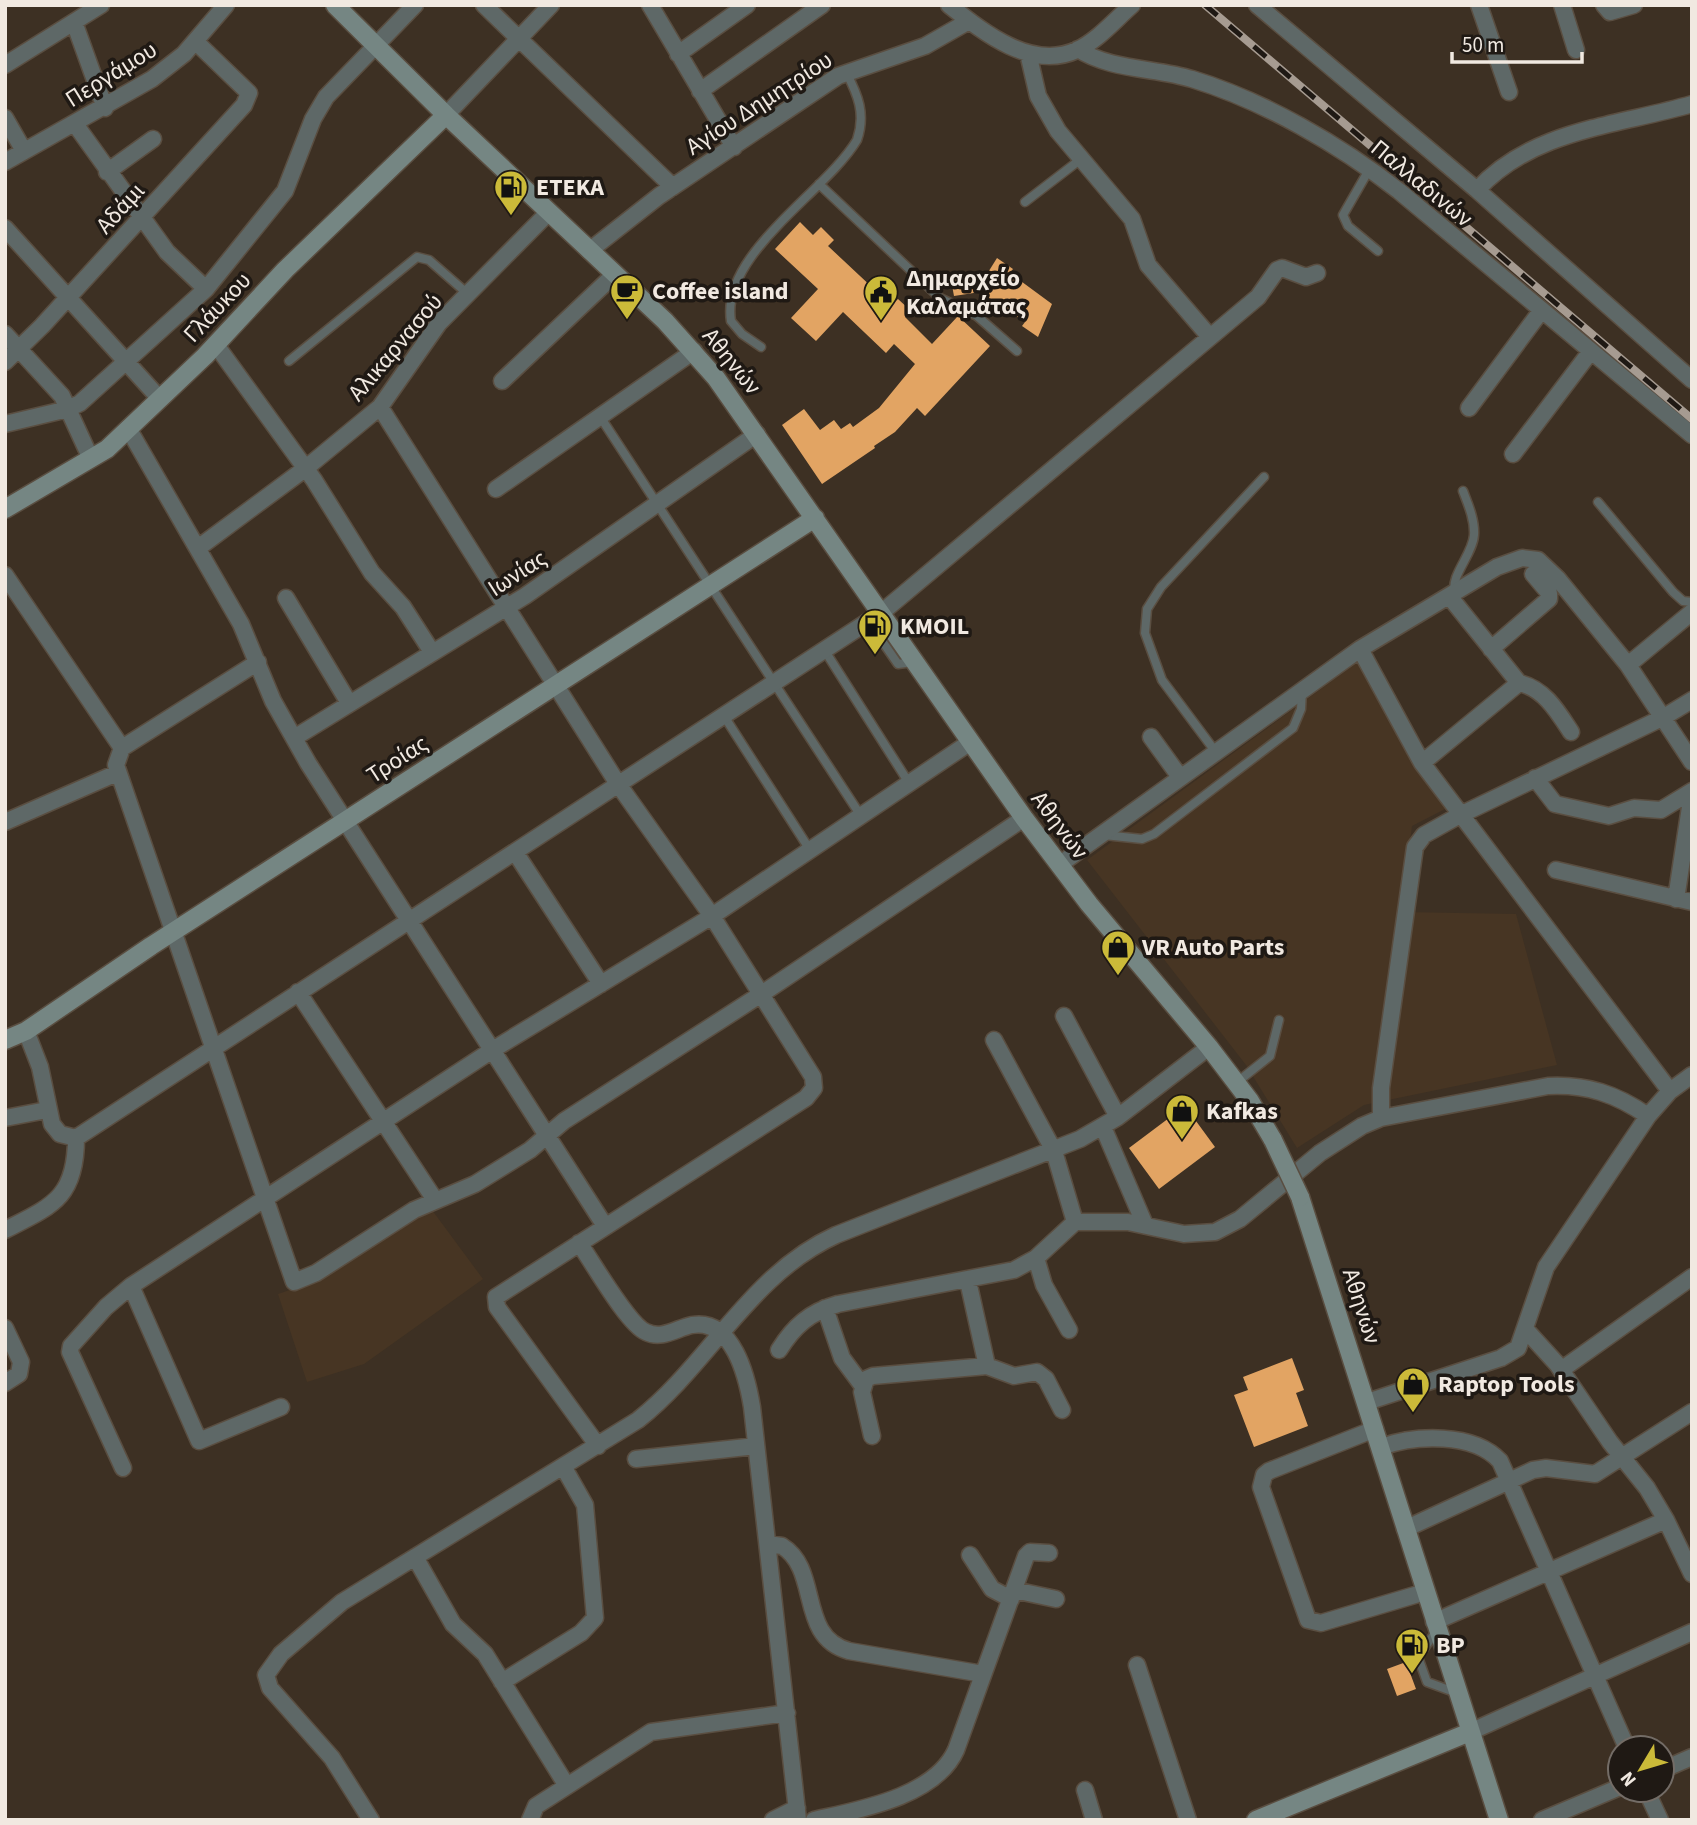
<svg xmlns="http://www.w3.org/2000/svg" width="1697" height="1825" viewBox="0 0 1697 1825" font-family="'Source Sans 3',sans-serif">
<style>
.built{fill:#473523}
.building{fill:#e2a463}
.lines{fill:none;stroke-linecap:round;stroke-linejoin:round}
.lane-casing{stroke:#5a4e41;stroke-width:11}
.street-casing{stroke:#5a4e41;stroke-width:19}
.secondary-casing{stroke:#5a4e41;stroke-width:21}
.lane{stroke:#5e6867;stroke-width:8}
.street{stroke:#5e6867;stroke-width:16}
.secondary{stroke:#758683;stroke-width:18}
.rail-casing{stroke:#a69b91;stroke-width:8}
.rail{stroke:#1f1914;stroke-width:5;stroke-dasharray:16;stroke-linecap:butt}
.secondary-bridge-casing{stroke:#5a4e41;stroke-width:21;stroke-linecap:butt}
.secondary-bridge{stroke:#758683;stroke-width:18}
.labels{text-anchor:middle;stroke-width:7;stroke-linejoin:round;paint-order:stroke}
.street-label{font-size:24px;fill:#f1e9e1;stroke:#1f1914}
.poi-label{font-size:24px;font-weight:bold;fill:#f1e9e1;stroke:#1f1914;text-anchor:start}
</style>
<rect width="100%" height="100%" fill="#3d3023"/>
<path class="built" d="M1359,661L1447,808L1412,826L1401,912L1516,914L1557,1065L1364,1105L1297,1148L1246,1065L1087,860Z
M432,1210L483,1279L364,1364L307,1382L278,1294L310,1283Z"/>
<path class="building" d="M800,222L813,235L821,227L834,240L828,246L891,305L898,299L911,311L905,317L932,344L958,316L990,346L925,416L917,408L895,432L874,446L875,448L822,484L782,425L804,409L820,430L834,420L841,429L850,423L853,427L879,408L915,364L894,344L886,353L843,312L816,341L791,318L818,289L775,249Z
M997,258L1013,269L1010,273L1052,304L1038,337L1022,326L1025,322L980,292L954,296L951,280L987,274Z
M1185,1106L1215,1147L1159,1189L1129,1148Z
M1292,1358L1304,1390L1296,1393L1308,1426L1254,1447L1234,1395L1248,1390L1243,1377Z
M1406,1662L1416,1689L1397,1696L1387,1669Z"/>
<g class="lines">
<g class="lane-casing">
<path id="lane" d="M1370,168L1343,215L1348,226L1378,251
M819,184L940,298L977,316L1017,351
M1025,202L1081,159
M761,347L742,334L731,321C720,254 826,192 857,140C866,114 858,95 846,72
M289,361L417,257L429,260L469,295
M601,418L861,816
M1598,502L1673,592L1683,601L1692,602
M1455,592C1450,576 1473,554 1474,535C1475,520 1468,504 1463,491
M886,625L880,638L898,664L913,662
M825,651L909,783
M724,716L810,850
M1215,751L1162,680L1145,633L1147,609L1161,587L1264,477
M1104,835L1142,839L1154,834L1293,728L1301,709L1302,690
M1236,1083L1270,1056L1279,1020
M1437,1630L1418,1657L1427,1682L1457,1693"/>
</g>
<g class="street-casing">
<path id="street" d="M484,5L673,187
M650,5L734,147
M949,5C983,32 1031,71 1077,50C1097,41 1115,20 1132,5
M1257,5L1477,190L1692,380
M1479,5L1509,92
M1562,5L1576,50
M1604,5L1610,12L1634,5
M74,22L105,108
M1078,49C1109,70 1157,68 1192,79C1264,101 1340,145 1399,191L1692,435
M1028,53L1038,96L1058,131L1132,219L1148,265L1210,337
M678,54L747,5
M5,65L101,5
M700,91L822,5
M446,115L551,5
M5,118L24,151
M75,124L167,252L206,289
M5,162L152,79L184,54L226,5
M107,172L153,139
M1477,190C1533,129 1617,126 1692,104
M5,228L160,399
M589,251L659,196L838,76L925,46L969,21
M5,334L62,396L91,459
M216,345L314,480L372,573L403,607L432,652
M5,362L42,326L244,105L249,93L195,41
M502,381L615,274
M380,407L618,784L712,916L813,1077L814,1088L806,1098L496,1297L497,1307L598,1446
M1469,408L1541,311
M5,424L68,409L80,403L206,289L285,191L313,119L326,97L415,5
M128,428L241,624L273,701L308,763L605,1226
M1513,454L1591,351
M496,489L694,351
M198,548L306,468L380,407L439,323L548,213
M5,575L122,748
M286,598L349,703
M1360,649L1422,763L1670,1091
M1491,649L1549,599V593L1533,574
M258,662L122,748L116,765L294,1282L316,1273L414,1210L475,1184L530,1150L564,1121L763,993L1024,818
M1628,665L1692,612
M1519,683C1544,688 1558,712 1571,732
M1151,737L1180,777
M294,738L525,596L757,434
M1422,763L1519,683L1449,596
M1535,778L1555,804L1609,816L1634,808L1661,810L1692,791
M5,822L117,773
M515,852L601,984
M1059,865L1360,649L1497,567L1522,558L1538,560L1558,579L1628,665L1692,762
M1556,870L1692,902
M1676,899L1692,794
M298,992L435,1200
M1064,1016L1118,1117
M26,1031L40,1067L52,1124L60,1134L76,1138
M994,1040L1054,1151L1075,1222
M5,1118L47,1110
M1381,1118V1088L1415,847L1424,835L1460,815L1664,717L1692,700
M1103,1127L1145,1225
M5,1230C52,1206 76,1198 76,1138L881,613L1258,297L1277,270L1282,268L1306,277L1317,273
M579,1243C592,1261 628,1325 646,1332C662,1340 677,1328 692,1325C733,1318 747,1377 752,1407L798,1820
M1036,1258L1044,1285L1069,1330
M968,1281L987,1366
M825,1308L842,1358L862,1385
M5,1328L21,1362L19,1374L5,1383
M1526,1330L1557,1364L1610,1442L1647,1488L1666,1520L1692,1574
M779,1350C794,1326 810,1312 838,1304L1014,1270L1036,1258L1075,1222H1128L1184,1234L1215,1232L1240,1219L1320,1153L1362,1126L1381,1118L1548,1086C1587,1084 1616,1094 1648,1116
M1561,1370L1692,1277
M1367,1402L1501,1358L1518,1348L1546,1267L1648,1116L1670,1091L1692,1075
M281,1407L199,1441L131,1286L494,1049L709,918L969,743
M1375,1429L1269,1471L1264,1475L1261,1487L1308,1620L1321,1623L1425,1592
M872,1436L862,1392L866,1379L873,1376L987,1366L1014,1376L1037,1372L1046,1379L1062,1410
M1381,1447C1415,1435 1473,1432 1500,1461L1627,1748
M636,1459L756,1446
M123,1468L70,1352L71,1346L106,1307L131,1286
M1405,1529L1533,1470L1546,1468L1595,1474L1692,1412
M768,1544L782,1546C821,1570 797,1637 849,1651L983,1674
M970,1555L992,1589L1011,1599
M415,1557L453,1624L485,1654L567,1786
M1014,1590L1056,1599
M1434,1622L1666,1520
M1137,1665L1188,1820
M502,1682L581,1633L595,1618L585,1505L564,1468
M1470,1732L1692,1632
M1662,1770L1692,1757
M1085,1790L1094,1820
M1646,1790L1660,1820
M371,1820L332,1758L270,1688L266,1675L281,1654L342,1602L638,1420C709,1364 750,1274 836,1235L1080,1139L1118,1117L1209,1047
M530,1820L536,1806L651,1732L787,1713
M773,1820L797,1808
M814,1820C858,1810 935,1797 956,1750L1026,1556L1030,1552L1049,1553
M1542,1820L1620,1787"/>
</g>
<g class="secondary-casing">
<path id="secondary" d="M335,5L446,115L665,321L716,378L1024,818L1089,904L1209,1047L1250,1101L1273,1140
M5,509L107,449L205,356L285,270L446,115
M5,1040L26,1031L151,946L815,518
M1300,1197L1499,1820
M1256,1820L1470,1732"/>
</g>
<use href="#lane" class="lane"/>
<use href="#street" class="street"/>
<use href="#secondary" class="secondary"/>
<g class="rail-casing">
<path id="rail" d="M1205,5L1692,419"/>
</g>
<use href="#rail" class="rail"/>
<g class="secondary-bridge-casing">
<path id="secondary-bridge" d="M1273,1140L1300,1197"/>
</g>
<use href="#secondary-bridge" class="secondary-bridge"/>
</g>
<defs>
<g id="fuel-pin" transform="scale(1.75)"><path d="M0 17L-7.5 6A9.5 9.5 0 1 1 7.5 6Z" fill="#cbba39" stroke="#1f1914"/><path d="M-5.5-6h7V0h2V4h1.3V-2.5L3-4.5l.8-.8L6-3V5H2.5V1h-1V6h-7ZM-4.2-4.7v3.2H.2V-4.7Z" fill="#111"/></g>
<g id="cafe-pin" transform="scale(1.75)"><path d="M0 17L-7.5 6A9.5 9.5 0 1 1 7.5 6Z" fill="#cbba39" stroke="#1f1914"/><path d="M-5.5-4.5H6V0H3Q3 3.5 0 3.5H-2.5Q-5.5 3.5-5.5 0ZM3-3.2v2h1.7v-2ZM-6 4.5H4V6H-6Z" fill="#111"/></g>
<g id="civic-pin" transform="scale(1.75)"><path d="M0 17L-7.5 6A9.5 9.5 0 1 1 7.5 6Z" fill="#cbba39" stroke="#1f1914"/><path d="M-.6-6.5H3V-4.5H.6V-3L4-1V1h2V6H-6V1h2V-1L-.6-3ZM-1.2 2.5V6h2.4V2.5Z" fill="#111"/></g>
<g id="shop-pin" transform="scale(1.75)"><path d="M0 17L-7.5 6A9.5 9.5 0 1 1 7.5 6Z" fill="#cbba39" stroke="#1f1914"/><path d="M-5-2.5h2.3a2.7 3.5 0 0 1 5.4 0H5L5.5 6h-11ZM-1.5-2.5h3a1.5 2.3 0 0 0-3 0Z" fill="#111"/></g>
</defs>
<g fill-rule="evenodd">
<use href="#fuel-pin" x="511" y="187"/>
<use href="#cafe-pin" x="627" y="291"/>
<use href="#civic-pin" x="881" y="292"/>
<use href="#fuel-pin" x="875" y="626"/>
<use href="#shop-pin" x="1118" y="947"/>
<use href="#shop-pin" x="1182" y="1111"/>
<use href="#shop-pin" x="1413" y="1384"/>
<use href="#fuel-pin" x="1412" y="1645"/>
</g>
<g class="labels">
<g class="street-label">
<text transform="translate(111 74) rotate(-32)" y="8">Περγάμου</text>
<text transform="translate(759 103) rotate(-33)" y="8">Αγίου Δημητρίου</text>
<text transform="translate(1422 183) rotate(39)" y="8">Παλλαδινών</text>
<text transform="translate(120 208) rotate(-48)" y="8">Αδάμι</text>
<text transform="translate(217 307) rotate(-47)" y="8">Γλάυκου</text>
<text transform="translate(395 347) rotate(-50)" y="8">Αλικαρνασού</text>
<text transform="translate(732 361) rotate(51)" y="8">Αθηνών</text>
<text transform="translate(517 573) rotate(-33)" y="8">Ιωνίας</text>
<text transform="translate(397 759) rotate(-33)" y="8">Τροίας</text>
<text transform="translate(1060 825) rotate(53)" y="8">Αθηνών</text>
<text transform="translate(1362 1306) rotate(72)" y="8">Αθηνών</text>
</g>
<g class="poi-label">
<text x="536" y="195">ΕΤΕΚΑ</text>
<text x="906" y="286">Δημαρχείο<tspan x="906" dy="28">Καλαμάτας</tspan></text>
<text x="652" y="299">Coffee island</text>
<text x="900" y="634">KMOIL</text>
<text x="1142" y="955">VR Auto Parts</text>
<text x="1206" y="1119">Kafkas</text>
<text x="1438" y="1392">Raptop Tools</text>
<text x="1436" y="1653">BP</text>
</g>
</g>
<rect width="1697" height="1825" fill="none" stroke="#f1e9e1" stroke-width="14"/>
<g transform="translate(1641 1769) rotate(232)"><circle r="33" fill="#1f1914" stroke="#736c66" stroke-width="2"/>
<path d="M0-5L12 26L0 18L-12 26Z" fill="#cbba39"/>
<text y="-10" font-size="19" font-weight="bold" text-anchor="middle" fill="#f1e9e1">N</text>
</g>
<path d="M1452 52v10h130v-10" fill="none" stroke="#f1e9e1" stroke-width="3.5"/>
<text x="1462" y="52" font-size="21" fill="#f1e9e1" stroke="#1f1914" stroke-width="5" paint-order="stroke">50 m</text>
</svg>
